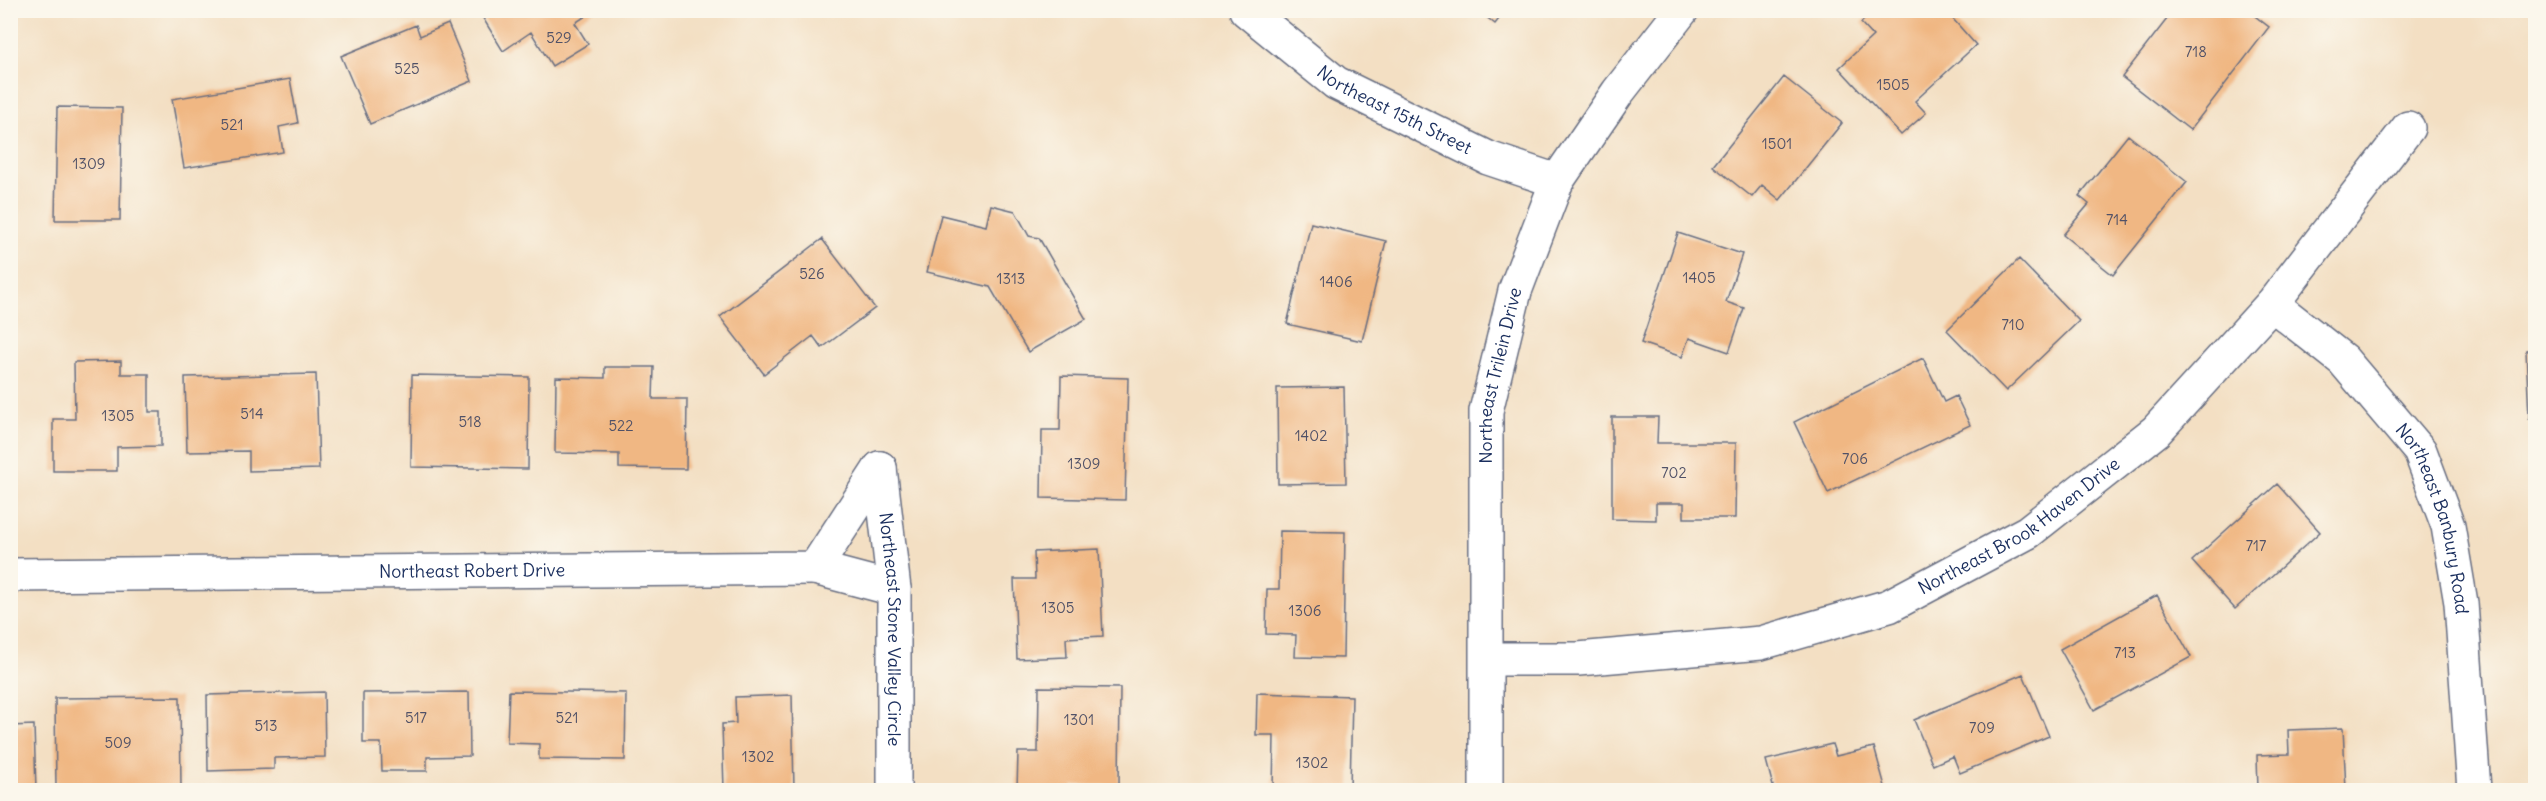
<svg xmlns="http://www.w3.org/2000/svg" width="2546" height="801" viewBox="0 0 2546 801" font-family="Delius,sans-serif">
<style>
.building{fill:#f0b783}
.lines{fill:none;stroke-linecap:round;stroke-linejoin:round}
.minor-casing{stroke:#676d81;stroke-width:36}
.tertiary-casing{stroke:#676d81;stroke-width:36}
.minor{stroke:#fff;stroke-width:33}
.tertiary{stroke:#fff;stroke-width:33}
.labels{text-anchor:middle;stroke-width:4.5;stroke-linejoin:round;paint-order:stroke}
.number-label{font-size:15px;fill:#505167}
.street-label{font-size:18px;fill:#1b2f5e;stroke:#fbf7ec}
</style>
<rect width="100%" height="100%" fill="#fbf7ec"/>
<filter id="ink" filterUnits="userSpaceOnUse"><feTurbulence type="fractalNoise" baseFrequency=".0167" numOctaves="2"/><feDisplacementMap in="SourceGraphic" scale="12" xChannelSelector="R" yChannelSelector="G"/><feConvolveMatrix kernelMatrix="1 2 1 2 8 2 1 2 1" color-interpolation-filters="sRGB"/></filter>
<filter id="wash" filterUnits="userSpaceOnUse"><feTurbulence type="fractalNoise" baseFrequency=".008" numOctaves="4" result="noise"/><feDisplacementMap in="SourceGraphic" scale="24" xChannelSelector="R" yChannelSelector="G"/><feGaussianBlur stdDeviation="1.35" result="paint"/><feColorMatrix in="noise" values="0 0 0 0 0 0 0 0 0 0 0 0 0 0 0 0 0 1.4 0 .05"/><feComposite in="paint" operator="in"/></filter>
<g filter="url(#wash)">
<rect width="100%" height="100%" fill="#f3dfc3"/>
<g id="blocks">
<path class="building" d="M478,10H595L575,23L588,44L552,66L531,32L503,51Z
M1478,10H1506L1495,24Z
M1874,10H1945L1976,45L1915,101L1926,113L1901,135L1839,68L1873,36L1861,23Z
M2174,10H2247L2269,27L2190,130L2122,77Z
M448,24L472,81L370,124L341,56L416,25L420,36Z
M1784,77L1842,123L1780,200L1762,185L1752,197L1713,166Z
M290,79L298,123L279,127L283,152L184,168L172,99Z
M57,107L122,108L120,220H55Z
M2128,135L2187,182L2113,275L2063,235L2089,204L2079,196Z
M991,205L1015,211L1029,236L1039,238L1086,319L1028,352L990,287L927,272L941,215L986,226Z
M1311,223L1386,241L1362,341L1287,324Z
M1678,233L1742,254L1726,302L1744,308L1729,352L1689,338L1682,357L1641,343Z
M822,239L875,308L822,348L813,336L764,374L720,317Z
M2019,259L2079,321L2006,391L1947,330Z
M2536,349V418L2529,419L2526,350Z
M1923,358L1944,402L1956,396L1970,425L1828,493L1794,422Z
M121,361V374H149V412H161V446L117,447V471H53V419H75L74,362Z
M605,367H654L653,399H687L686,469L619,468V454L555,453L556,377L605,378Z
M316,374L319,469L249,471V451L187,452L185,377Z
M412,375L529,377L528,469L411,467Z
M1061,376L1128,378L1125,500L1041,498L1042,430H1060Z
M1344,387L1346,483L1278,484L1277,388Z
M1612,417H1658L1657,443H1736L1735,518H1684V503H1656V520L1612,519Z
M2277,484L2320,532L2235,609L2192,561Z
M1280,531L1345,532L1343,658L1295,657L1296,635L1266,634L1267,589H1279Z
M1099,549L1103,636L1066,638L1067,657L1017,659L1014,579H1035L1034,552Z
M2157,595L2191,657L2094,710L2060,649Z
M2023,674L2049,736L1960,773L1953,756L1933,765L1914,720Z
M1039,687L1120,688L1119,786L1073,785V790H1017L1018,752H1038Z
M509,691L626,693L625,760L539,759V744L507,743Z
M324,692L325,757L274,758V769L208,771L207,695Z
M469,692L470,756L427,757V771H382L381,743H363V693Z
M1257,693L1352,696L1350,790H1273L1274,735H1256Z
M792,695L794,790H724L722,724L736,723L735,697Z
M180,697L181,789L56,790L55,698Z
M34,725L36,790H10V726Z
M2343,728L2346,790H2258L2257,755L2289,754L2288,730Z
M1832,744L1836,756L1874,747L1886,790H1774L1766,760Z
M1611,788H1708V790H1611Z"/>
</g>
</g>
<g filter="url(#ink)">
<use href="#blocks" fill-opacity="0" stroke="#676d81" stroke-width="1.5"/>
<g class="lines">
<g class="minor-casing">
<g id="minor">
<path id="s1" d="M1246,10L1336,83L1488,158L1557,181"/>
<path id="s2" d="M2272,304L2343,360L2420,451L2448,526L2461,603L2474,790"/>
<path id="s3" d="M880,468L894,589V790"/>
<path d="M815,568L894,589"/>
<path id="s4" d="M10,575L815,568L880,468"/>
<path id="s5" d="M1487,659H1578L1761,643L1889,606L2028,532L2156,431L2272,304L2408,128"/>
</g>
</g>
<g class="tertiary-casing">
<g id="tertiary">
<path id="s6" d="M1486,790V411L1515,291L1557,181L1618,92L1682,10"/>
</g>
</g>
<use href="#minor" class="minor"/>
<use href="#tertiary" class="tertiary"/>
</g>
</g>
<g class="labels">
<g class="number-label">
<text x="559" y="43">529</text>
<text x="2196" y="57">718</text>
<text x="407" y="74">525</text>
<text x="1893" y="90">1505</text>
<text x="232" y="130">521</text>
<text x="1777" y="149">1501</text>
<text x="89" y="169">1309</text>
<text x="2117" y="225">714</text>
<text x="812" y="279">526</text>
<text x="1699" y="283">1405</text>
<text x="1011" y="284">1313</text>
<text x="1336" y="287">1406</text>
<text x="2013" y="330">710</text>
<text x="252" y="419">514</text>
<text x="118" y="421">1305</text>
<text x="470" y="427">518</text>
<text x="621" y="431">522</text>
<text x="1311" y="441">1402</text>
<text x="1855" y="464">706</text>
<text x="1084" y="469">1309</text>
<text x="1674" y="478">702</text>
<text x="2256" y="551">717</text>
<text x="1058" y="613">1305</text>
<text x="1305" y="616">1306</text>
<text x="2125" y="658">713</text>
<text x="416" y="723">517</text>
<text x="567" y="723">521</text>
<text x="1079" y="725">1301</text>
<text x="266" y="731">513</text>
<text x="1982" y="733">709</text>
<text x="118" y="748">509</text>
<text x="758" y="762">1302</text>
<text x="1312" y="768">1302</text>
</g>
<g class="street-label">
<text dy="6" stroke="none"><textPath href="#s1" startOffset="180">Northeast 15th Street</textPath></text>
<text dy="6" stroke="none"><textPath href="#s6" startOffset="416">Northeast Trilein Drive</textPath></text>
<text dy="6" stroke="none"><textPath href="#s2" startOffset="278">Northeast Banbury Road</textPath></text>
<text dy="6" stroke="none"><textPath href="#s5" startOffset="561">Northeast Brook Haven Drive</textPath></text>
<text dy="6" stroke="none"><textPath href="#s4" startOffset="462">Northeast Robert Drive</textPath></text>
<text dy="6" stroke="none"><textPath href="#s3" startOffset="162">Northeast Stone Valley Circle</textPath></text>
</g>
</g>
<rect width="2546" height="801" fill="none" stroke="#fbf7ec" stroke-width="36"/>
</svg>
